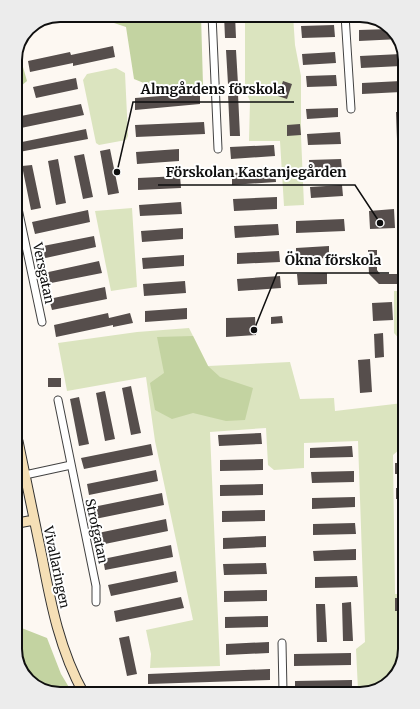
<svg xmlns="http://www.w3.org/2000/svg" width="420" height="709" viewBox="0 0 420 709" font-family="Merriweather,serif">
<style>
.green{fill:#dbe4bf}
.forest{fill:#c3d3a1}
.building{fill:#564e4c}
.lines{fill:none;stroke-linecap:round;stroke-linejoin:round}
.street-casing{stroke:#424242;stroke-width:9}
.secondary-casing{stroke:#313131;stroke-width:11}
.street{stroke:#fff;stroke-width:7}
.secondary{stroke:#f5dfb6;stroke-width:9}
.labels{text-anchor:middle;stroke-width:4;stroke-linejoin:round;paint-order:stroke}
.street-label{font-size:13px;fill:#0f0f0f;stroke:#fff}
.rim{fill:none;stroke:#0f0f0f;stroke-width:2}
.leader{fill:none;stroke:#0f0f0f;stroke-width:1.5}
.callout-dot{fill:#0f0f0f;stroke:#fff;stroke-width:1.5}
.callout-label{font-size:14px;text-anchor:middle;font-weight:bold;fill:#0f0f0f;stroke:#fff;stroke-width:4;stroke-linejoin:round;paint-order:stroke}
</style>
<rect width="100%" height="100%" fill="#fdf8f2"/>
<path class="green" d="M245,15H293L295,45L301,76V136L304,205L284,206L280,141H249L250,101L245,90Z
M116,68L125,73L128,136L126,140L99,145L96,143L83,80L87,74Z
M132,208L137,287L111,291L95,211Z
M394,291H402L403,343L394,333Z
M189,328L208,366L290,362L300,399L334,398L335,411L403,403L404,449H400L393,455L395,594H405L404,653L398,674L380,689L358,690L356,649L365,642L358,441L304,443V468L274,470L268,465L266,428L210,432L220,666L150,668L151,654L146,630L193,620L155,441L146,377L67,391L58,343L137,332Z"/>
<path class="forest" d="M90,15H201L203,85L156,88L134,79L126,27Z
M36,25L19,53L27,81L15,91V57L28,28Z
M193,336L208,366L220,377L253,388L245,420L226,421L193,413L172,419L155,410L150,383L164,373L157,337Z
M19,627L47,638L61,674L73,694H57L35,687L20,669Z"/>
<path class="building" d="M224,15H235L236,38H225Z
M334,25L335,37L302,38L301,26Z
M390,29L400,39L359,41V30Z
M113,46L115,57L73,66V63L30,72L28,61L70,52L71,55Z
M226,50H236L238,84H228Z
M335,52L336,63L303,65L302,54Z
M401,54V66L361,68L360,56Z
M336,75L337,86L307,87L306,76Z
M76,78L78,89L36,98L33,87Z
M283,81L292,84L287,99L278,96Z
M401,81V92L362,94V83Z
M200,93V104L135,110V98Z
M228,94H238L240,136H230Z
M81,104L84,115L16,129V117Z
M338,108V117L307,119L306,109Z
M396,112H401V139H397Z
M204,122L205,134L136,137L135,125Z
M300,124L301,135L287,136V125Z
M86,129L88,139L19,152L17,143Z
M340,132L341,144L308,145L307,134Z
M274,145L275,156L231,159L230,147Z
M110,149L119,193L108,195L100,151Z
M179,149V161L137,164L136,152Z
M84,154L93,197L83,199L74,156Z
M58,159L66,203L56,205L48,161Z
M341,159L342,170L310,171L309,160Z
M32,165L41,208L31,210L22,166Z
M275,171L276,182L232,185V173Z
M180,176L181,188L138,190V178Z
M342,185L343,196L311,198L310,187Z
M277,197V209L234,211L233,199Z
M181,202L182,214L140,216L139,205Z
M394,209L395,228L370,229L369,211Z
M88,210L90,222L35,234L32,222Z
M344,219L345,231L296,233V221Z
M278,224L279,235L235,238L234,226Z
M183,228V239L142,242L141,231Z
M94,236L96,247L41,259L38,247Z
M329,246V258L296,259V248Z
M368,250H377V270L380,274H400V284H379L369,274Z
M279,251L280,262L237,264V253Z
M184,255V266L143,269L142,258Z
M99,261L102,273L46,284L44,273Z
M327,273V284L298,285L297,274Z
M280,276L281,288L238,291L237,279Z
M185,281L186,293L144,296L143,284Z
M105,287L107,299L52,310L49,299Z
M392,302L393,320L373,321L372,303Z
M187,308V319L145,322V311Z
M108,313L109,318L130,313L133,323L113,327V325L56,337L54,325Z
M282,316L283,323L271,324V317Z
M255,317L256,335L226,337V318Z
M383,333L384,357L375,358L374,334Z
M370,359L372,392L360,393L358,360Z
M48,378H61V387H48Z
M131,386L141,433L131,435L122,388Z
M105,391L115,439L105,441L96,393Z
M79,397L89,444L79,446L70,399Z
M261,433L262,444L219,446L218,435Z
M151,444L153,455L84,469L81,458Z
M352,446L353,457L310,458V448Z
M263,459V470L220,471V460Z
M395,463H404V474H395Z
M156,470L158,481L89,495L87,484Z
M354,471V482L312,483L311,472Z
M263,484V495L220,496V485Z
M396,488H404V499H396Z
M162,493L164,505L95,519L93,507Z
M355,497V507L312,509V498Z
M265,510V521L222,522V511Z
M397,514H404V525H397Z
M166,519L168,531L100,545L98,533Z
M355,523L356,534L313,535V524Z
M266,536V547L223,549V538Z
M398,540H404V551H398Z
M171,545L173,557L105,570L103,559Z
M356,549V560L314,561L313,551Z
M266,563L267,574L224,575L223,564Z
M398,567H404V577L399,578Z
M176,571L178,582L111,596L108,585Z
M357,576L358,587L315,588V577Z
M267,590V601L224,602V591Z
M181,597L184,608L116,622L114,611Z
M395,598H405V611H395Z
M351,602L353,641H343L342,603Z
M316,604H325L327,642H317Z
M268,616V627L225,628V617Z
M129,636L137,674L127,676L119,638Z
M269,642V653L226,655V644Z
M351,653V665L294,666V654Z
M270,669V680L148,684V674Z
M352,680V690L295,691V681Z"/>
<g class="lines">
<g class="street-casing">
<path id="street" d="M212,15L218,149
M345,15L351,109
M16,199L42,322
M58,400L96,586V602
M25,475L71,465
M282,643L283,691"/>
</g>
<g class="secondary-casing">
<path id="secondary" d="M18,441C26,480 34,519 42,557C51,605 60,651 84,694
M18,523L34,520"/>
</g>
<use href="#street" class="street"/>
<use href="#secondary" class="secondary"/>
</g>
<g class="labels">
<g class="street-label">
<text transform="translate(44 273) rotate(78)" y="5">Versgatan</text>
<text transform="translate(97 531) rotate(78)" y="5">Strofgatan</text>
<text transform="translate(57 567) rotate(78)" y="5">Vivallaringen</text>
</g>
</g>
<path d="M0 0H420V709H0ZM60 22H360A38 38 0 0 1 398 60V649A38 38 0 0 1 360 687H60A38 38 0 0 1 22 649V60A38 38 0 0 1 60 22Z" fill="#ececec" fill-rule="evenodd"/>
<path class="rim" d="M60 22H360A38 38 0 0 1 398 60V649A38 38 0 0 1 360 687H60A38 38 0 0 1 22 649V60A38 38 0 0 1 60 22Z"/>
<path class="leader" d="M117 172L133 102H294M380 223L355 185H158M254 330L277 273H389"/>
<g class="callout-dot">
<circle cx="117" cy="172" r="4"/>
<circle cx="380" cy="223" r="4"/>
<circle cx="254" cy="330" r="4"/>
</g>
<g class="callout-label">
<text x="213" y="94">Almgårdens förskola</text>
<text x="256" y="177">Förskolan Kastanjegården</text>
<text x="333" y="265">Ökna förskola</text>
</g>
</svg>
